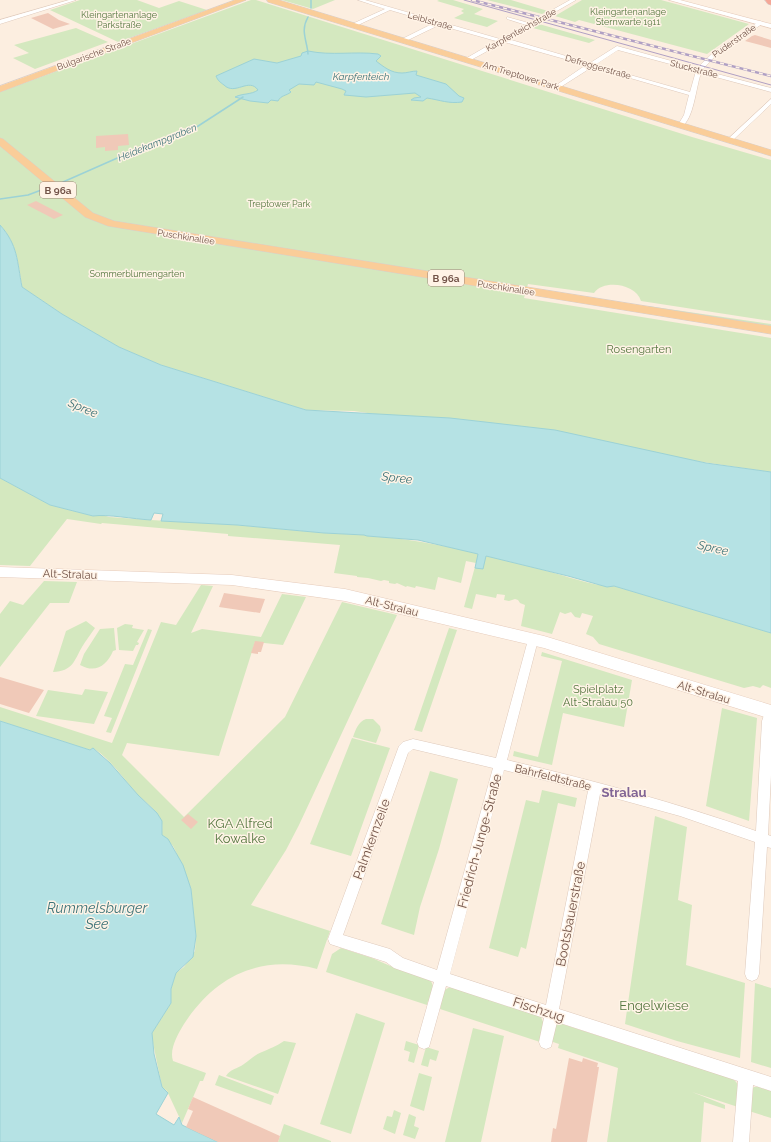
<svg xmlns="http://www.w3.org/2000/svg" width="771" height="1142" viewBox="0 0 771 1142" font-family="Raleway,sans-serif">
<style>
.green{fill:#d4e8bf}
.water{fill:#b5e2e4;stroke:#9cd2d6}
.lines{fill:none;stroke-linecap:round;stroke-linejoin:round}
.stream{stroke:#9cd2d6;stroke-width:1.5}
.building{fill:#f0c9b8}
.street-casing{stroke:#dfcabc;stroke-width:1}
.secondary-casing{stroke:#e6ccbc;stroke-width:1}
.primary-casing{stroke:#d8cfcc;stroke-width:1}
.highway-casing{stroke:#d8cfcc;stroke-width:1}
.street{fill:#fff;fill-rule:evenodd}
.secondary{fill:#fff;fill-rule:evenodd}
.primary{fill:#facd99;fill-rule:evenodd}
.highway{fill:#f5a797;fill-rule:evenodd}
.tram{stroke:#b0a0c4;stroke-width:1}
.rail-casing{stroke:#b0a0c4;stroke-width:2.5}
.rail{stroke:#fff3e6;stroke-width:1.5;stroke-dasharray:4;stroke-linecap:butt}
.labels{text-anchor:middle;stroke-width:3;stroke-linejoin:round;paint-order:stroke}
.far-park-label{font-size:9px;fill:#567841;stroke:#fff3e6}
.far-street-label{font-size:9px;fill:#725348;stroke:#fff3e6}
.far-water-label{font-size:10px;font-style:italic;fill:#3c7378;stroke:#fff3e6}
.shield{fill:#fff3e6;stroke:#9c8377;stroke-width:1}
.shield-label{font-size:10px;font-weight:bold;fill:#725348}
.park-label{font-size:11px;fill:#567841;stroke:#fff3e6}
.street-label{font-size:11px;fill:#725348;stroke:#fff3e6}
.water-label{font-size:12px;font-style:italic;fill:#3c7378;stroke:#fff3e6}
.quarter-label{font-size:13px;font-weight:bold;fill:#806495;stroke:#fff3e6}
.near-park-label{font-size:13px;fill:#567841;stroke:#fff3e6}
.near-street-label{font-size:13px;fill:#725348;stroke:#fff3e6}
.near-water-label{font-size:14px;font-style:italic;fill:#3c7378;stroke:#fff3e6}
</style>
<rect width="100%" height="100%" fill="#fceee0"/>
<path class="green" d="M80,0H137L159,8L179,1L207,10L118,42L50,10Z
M251,0H256L692,137L771,160V321L641,301C636,284 604,279 594,293L528,284L524,298L771,338V472L354,411L306,410L161,365L119,347L62,314L22,287C18,262 17,244 0,225V92Z
M282,0H335L313,9Z
M439,0H453L483,9L474,14L498,21L487,27L454,18L464,13L461,11L464,9L437,1Z
M487,0H511L548,11L542,14Z
M582,0H661L749,24L707,54L579,20L575,22L555,16Z
M539,24L595,40L589,43L533,28Z
M76,28L108,42L35,69L13,58L29,53L14,45Z
M648,306L771,324V328L648,308Z
M0,478L50,505L93,516L100,514L109,517L151,520L237,525L324,533L364,535L367,536C428,539 484,555 543,570C564,575 594,587 614,586L771,633V688L763,685L760,688L753,686L744,688L599,644L593,637L586,634L593,616L582,613L580,618L575,617L571,612L565,614L560,612L552,634L521,626L525,605L520,603L518,600L515,599L509,601L504,600L505,595L497,594L496,598L476,594L472,609L464,607L476,563L466,561L461,583L438,577L435,590L416,586L415,588L407,586L406,587L397,583L395,584L389,583V581L384,580L381,581L368,578L357,577V576L334,573L340,545L228,536V534L102,523L101,524L67,519L30,566L0,565Z
M44,581L77,582L69,603H50L0,667V614L10,601L23,605Z
M201,585L213,586L191,633L202,629L261,637L282,594L306,597L283,645L255,642L219,756L127,743L122,755L184,817L285,717L342,602L397,615L299,825L286,850L251,905L330,931L317,969C260,954 215,976 184,1024C178,1034 169,1049 173,1061L206,1073L203,1081H200L182,1123L167,1091L162,1087L152,1038V1033L171,1003V989L176,973L184,967L195,951L196,936L191,889L176,852L173,846L162,835C162,830 163,824 161,820C158,811 144,801 138,795C125,781 115,765 100,753C98,751 95,750 93,748L90,750L0,721V707L112,743L161,622L176,625Z
M86,621L95,628C91,634 86,640 82,647C74,661 73,671 53,672L66,631Z
M125,624L133,625L132,628L144,630L137,642L139,643L138,645H136L133,651L119,650L117,628Z
M114,628L116,650L113,651C107,665 96,674 80,665L84,654L100,629Z
M449,628L457,630L422,732L414,730Z
M148,629L152,630L111,733L106,732L112,718L104,716L125,664L133,665Z
M542,652L632,680L624,727L563,713L552,765L513,756L514,751L538,757L562,661L541,656Z
M85,689L108,692L94,724L36,716L48,690L82,695Z
M722,708L757,718L749,821L706,806Z
M366,719H373L380,726L381,730L376,743L353,737C356,729 358,722 366,719Z
M352,738L390,748L351,856L310,844Z
M430,771L458,779L439,849L420,907L414,935L381,924Z
M542,790L577,798L575,807L558,803L526,949L521,947L518,957L489,948L526,800L539,803Z
M655,816L687,827L678,900L692,905L686,965L745,983L740,1058L677,1041L625,1024Z
M341,948L372,958L395,968L429,979C436,986 432,993 430,1002L428,1001L427,1005L326,972L332,954Z
M755,983L771,988V1068L751,1062Z
M451,987L540,1015L544,1024L540,1042L440,1009L441,1006L438,1005C441,996 441,990 451,987Z
M356,1013L385,1023L351,1134L320,1124Z
M559,1023L733,1079C742,1086 739,1097 738,1107L692,1092L725,1105V1109L704,1102L701,1142H607L618,1068L558,1048L559,1044L550,1041L555,1025Z
M473,1028L504,1036L481,1142H445Z
M284,1041L296,1043L278,1094L226,1076C230,1069 237,1069 244,1064C250,1060 254,1055 262,1052C271,1048 275,1047 284,1041Z
M406,1041L419,1045L414,1063L408,1061L410,1052L404,1050Z
M426,1047L439,1051L436,1061L430,1059L428,1067L421,1065Z
M419,1073L432,1077L424,1111L410,1106Z
M219,1075L274,1096L271,1105L215,1085Z
M754,1087H759L771,1091V1118L749,1111L751,1090Z
M394,1110L401,1113L395,1134L383,1129L387,1116L392,1117Z
M409,1114L416,1117L414,1126L419,1128L415,1139L403,1135Z
M284,1124L331,1141V1142H278Z"/>
<path class="water" d="M308,51C332,56 354,51 378,54L381,56L376,61C384,67 391,73 402,73C407,73 412,71 417,71L416,75L446,84L459,96L464,98L462,102C449,104 440,100 427,98L423,101L411,100L414,98L421,97L415,93L366,97L344,95L346,91L342,89L316,82L314,85L299,84L289,90L291,92C286,96 281,95 278,101L271,100L268,103L250,101L235,97C243,93 251,95 258,90C249,77 235,96 224,85C220,82 218,81 216,76L254,59L277,63L301,56L302,53Z
M0,225C18,245 17,261 22,287L62,314L119,347L161,365L306,410L450,418L555,430L706,463L771,472V633L614,586L607,587L568,576L486,556L483,569L475,568L478,554L418,540L367,536L364,535L324,533L237,525L161,521L163,514L154,513L151,520C133,519 108,514 93,516L50,505L0,478Z
M0,721L90,750L93,748L110,763L138,795L157,813L162,821V835L168,839L183,865L191,889L196,936L193,957L176,973L171,989V1003L152,1033L154,1054L162,1087L168,1093L156,1114L174,1125L179,1117L182,1125L218,1142H0Z"/>
<g class="lines">
<path class="stream" d="M311,0V8
M308,17C300,31 307,40 308,54
M63,182L140,148L192,130L243,97
M0,199L28,195L44,189"/>
</g>
<path class="building" d="M48,13L59,20L70,24L53,29L31,18Z
M755,35L771,40V48L745,41L752,36Z
M128,134L129,145L118,146V150L105,151V147L96,148V136Z
M36,201L63,215L54,219L27,205Z
M224,593L265,599L260,613L219,607Z
M255,641L264,642L261,652H258V654L251,653Z
M0,677L44,690L29,713L0,704Z
M188,814L198,822L191,829L181,820Z
M569,1058L582,1062L583,1058L598,1063L597,1067H599L587,1142H551L553,1128L556,1129Z
M193,1097L280,1136L278,1142H218L186,1127L193,1111L188,1109Z"/>
<g class="lines">
<g class="street-casing">
<path id="street" d="M69,0H76L0,24V20Z
M358,0H365L500,39L526,25L507,19V17L529,23L570,0H576L508,39L590,63L617,46L697,68L716,50L760,21L762,22V24L719,52L702,70L771,88V92L701,73C696,86 694,120 681,127L678,125L684,115L689,95L592,67L559,88H555V86L586,65L504,42L469,61H465V59L496,41L439,25L406,41H402V39L434,23L390,10L356,26H352V24L385,9ZM618,50L696,71L690,92L595,65Z
M771,99V104L732,141H728V139Z
M533,636L537,637L538,640L507,760C591,780 674,802 756,831L762,721L766,709L771,708V775L768,835L771,836V848L767,847L759,974L757,979L752,981L747,979L745,974L755,842L680,816L600,794L559,1009L771,1077V1091L753,1085L749,1142H733L738,1081L557,1022L551,1047L546,1049L541,1047L539,1042L544,1018L446,986L429,1047L424,1049L419,1047L417,1042L434,982L394,968L386,962L330,944L328,939L399,746L403,742L413,739L496,758L528,640L529,637ZM413,749L493,768L437,970L403,958L390,949L343,935L408,753ZM504,770L588,791L546,1005L450,974Z"/>
</g>
<g class="secondary-casing">
<path id="secondary" d="M669,0H680L771,24V28Z
M0,567L232,575L345,589L544,636L771,705V719L544,648L345,601L232,585L0,577Z"/>
</g>
<g class="primary-casing">
<path id="primary" d="M235,0H246L0,92V86Z
M267,0H279L771,150V156L268,2Z
M0,138L3,139L93,213L114,221L771,326V334L108,226L85,217L0,146Z"/>
</g>
<g class="highway-casing">
<path id="highway" d="M765,0H771V5L768,4Z"/>
</g>
<use href="#street" class="street"/>
<use href="#secondary" class="secondary"/>
<use href="#primary" class="primary"/>
<use href="#highway" class="highway"/>
<path class="tram" d="M464,0L771,85"/>
<g class="rail-casing">
<path id="rail" d="M472,0L771,76"/>
</g>
<use href="#rail" class="rail"/>
</g>
<g class="labels">
<g class="far-park-label">
<text x="628" y="15">Kleingartenanlage<tspan x="628" dy="10">Sternwarte 1911</tspan></text>
<text x="119" y="18">Kleingartenanlage<tspan x="119" dy="10">Parkstraße</tspan></text>
<text x="279" y="207">Treptower Park</text>
<text x="137" y="277">Sommerblumengarten</text>
</g>
<g class="far-street-label">
<text transform="translate(430 21) rotate(16)" y="3">Leiblstraße</text>
<text transform="translate(521 30) rotate(-29)" y="3">Karpfenteichstraße</text>
<text transform="translate(734 41) rotate(-35)" y="3">Puderstraße</text>
<text transform="translate(94 54) rotate(-20)" y="3">Bulgarische Straße</text>
<text transform="translate(598 67) rotate(16)" y="3">Defreggerstraße</text>
<text transform="translate(694 69) rotate(15)" y="3">Stuckstraße</text>
<text transform="translate(521 76) rotate(17)" y="3">Am Treptower Park</text>
<text transform="translate(186 237) rotate(9)" y="3">Puschkinallee</text>
<text transform="translate(506 288) rotate(9)" y="3">Puschkinallee</text>
</g>
<g class="far-water-label">
<text x="361" y="80">Karpfenteich</text>
<text transform="translate(157 142) rotate(-22)" y="4">Heidekampgraben</text>
</g>
<g class="shield">
<rect x="40" y="182" width="36" height="16" rx="3"/>
<rect x="428" y="270" width="36" height="16" rx="3"/>
</g>
<g class="shield-label">
<text x="58" y="194">B 96a</text>
<text x="446" y="282">B 96a</text>
</g>
<g class="park-label">
<text x="639" y="353">Rosengarten</text>
<text x="598" y="693">Spielplatz<tspan x="598" dy="13">Alt-Stralau 50</tspan></text>
</g>
<g class="street-label">
<text transform="translate(70 574) rotate(2)" y="4">Alt-Stralau</text>
<text transform="translate(392 606) rotate(14)" y="4">Alt-Stralau</text>
<text transform="translate(704 692) rotate(17)" y="4">Alt-Stralau</text>
<text transform="translate(553 777) rotate(14)" y="4">Bahrfeldtstraße</text>
</g>
<g class="water-label">
<text transform="translate(83 408) rotate(23)" y="4">Spree</text>
<text transform="translate(397 478) rotate(6)" y="4">Spree</text>
<text transform="translate(713 548) rotate(13)" y="4">Spree</text>
</g>
<g class="quarter-label">
<text x="624" y="797">Stralau</text>
</g>
<g class="near-park-label">
<text x="240" y="828">KGA Alfred<tspan x="240" dy="15">Kowalke</tspan></text>
<text x="654" y="1010">Engelwiese</text>
</g>
<g class="near-street-label">
<text transform="translate(371 839) rotate(-70)" y="5">Palmkernzeile</text>
<text transform="translate(479 841) rotate(-75)" y="5">Friedrich-Junge-Straße</text>
<text transform="translate(570 914) rotate(-79)" y="5">Bootsbauerstraße</text>
<text transform="translate(539 1009) rotate(18)" y="5">Fischzug</text>
</g>
<g class="near-water-label">
<text x="97" y="913">Rummelsburger<tspan x="97" dy="16">See</tspan></text>
</g>
</g>
</svg>
